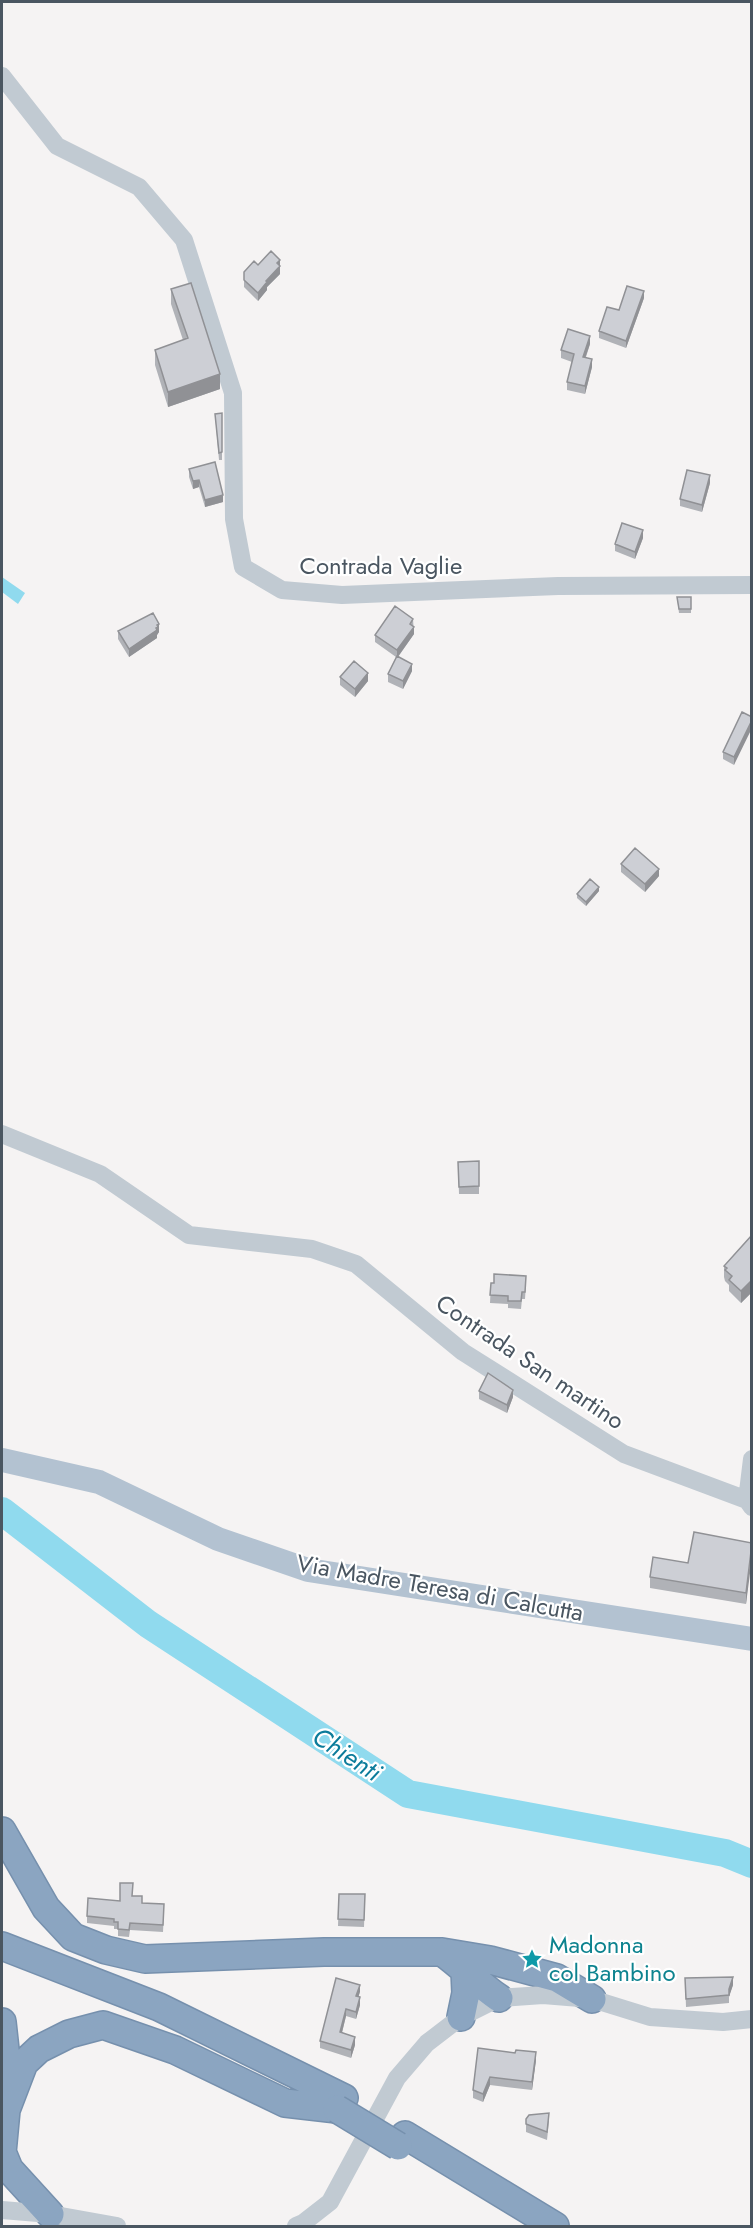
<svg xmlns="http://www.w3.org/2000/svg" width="753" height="2228" viewBox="0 0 753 2228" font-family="Jost,sans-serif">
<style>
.water{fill:#90daee}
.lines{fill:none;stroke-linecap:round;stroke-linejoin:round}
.river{stroke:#90daee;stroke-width:28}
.highway-casing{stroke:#7690ad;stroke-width:30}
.minor{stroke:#c1cad2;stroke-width:18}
.major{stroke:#b3c2d1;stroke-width:24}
.highway{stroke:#8ba5c1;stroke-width:27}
.highway-bridge-casing{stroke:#7690ad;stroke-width:30;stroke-linecap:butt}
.highway-bridge{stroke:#8ba5c1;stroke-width:27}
.wall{fill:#b0b2b7}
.shaded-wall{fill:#909195}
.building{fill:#cdcfd5;stroke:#909195;stroke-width:1.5}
.labels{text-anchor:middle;stroke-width:4.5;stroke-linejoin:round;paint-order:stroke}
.street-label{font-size:24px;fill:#4a5661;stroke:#fff}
.culture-label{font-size:24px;fill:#0d838f;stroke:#fff;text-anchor:start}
.water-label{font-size:26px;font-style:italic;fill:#0c7c9b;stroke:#fff}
</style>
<rect width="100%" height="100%" fill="#f5f3f3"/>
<path class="water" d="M2,577L25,593L18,604L2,592Z"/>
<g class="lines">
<path class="river" d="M2,1511L148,1624L408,1794L725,1853L752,1864"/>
<g class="highway-casing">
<path id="highway" d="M2,1831L46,1908L73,1937L106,1950L145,1959L324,1952H442L490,1960L557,1978L592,1999
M2,1946L159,2007L344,2098
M442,1952C462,1966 478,1984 499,1998
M461,2017L466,1993L465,1971
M2,2022L7,2068L2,2084
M405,2135L555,2226
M2,2152L9,2169L50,2214
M2,2153L6,2110L24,2063L39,2049L69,2034L103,2025L175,2050L285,2103L337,2109"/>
</g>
<path class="minor" d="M2,76L57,146L139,187L184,240L233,393L234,519L243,567L282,590L342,595L558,586L752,585
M2,1134L100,1174L189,1235L312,1249L356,1264L463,1352L624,1454L747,1500
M752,1459L747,1500L752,1507
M2,2210L50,2214L117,2226
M296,2226L303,2223L330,2202L397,2078L427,2043L461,2017L499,1998L543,1995L592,1999L650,2017L723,2022L752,2019"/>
<path class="major" d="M2,1460L99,1482L218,1539L308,1570L752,1639"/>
<use href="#highway" class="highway"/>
<g class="highway-bridge-casing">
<path id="highway-bridge" d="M337,2109L398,2146"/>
</g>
<use href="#highway-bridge" class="highway-bridge"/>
</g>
<path class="wall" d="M280,260V274L267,287V290L258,301L244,287V272L258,265Z
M171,289L220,389L168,407L155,365V350L183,340L171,304Z
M644,298L626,348L599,338V331L619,310Z
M590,344L586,357L592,367L585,394L567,390V382L572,362L561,358V350Z
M222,413V460H219L215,414Z
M189,469L223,502L205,507L199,487L193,489L189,477Z
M710,483L702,512L680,506V499Z
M643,538L635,559L615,551V544Z
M677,597H691V613H679Z
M413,619L414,634L398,657L412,671L403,689L388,682V674L396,657L375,642V635Z
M118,631L159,632L157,635V638L129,657L118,639Z
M340,677L368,681L355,697L340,685Z
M742,712L734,765L723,759V752Z
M621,864L659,876L645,892L621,872Z
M599,891L586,906L577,898V894Z
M479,1161V1194H459L458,1162Z
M752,1235V1292L741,1303L729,1291V1285L725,1281L724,1277V1266Z
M491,1283H526L525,1299H522L521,1309L508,1308V1304L490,1303Z
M479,1391L513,1397L507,1413L479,1399Z
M752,1543L746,1604L650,1588V1577L688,1563Z
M339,1894H365L364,1927L338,1926Z
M132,1896L142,1903L164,1911L163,1932L130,1930L129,1937L118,1936V1929H114V1926L87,1923V1916Z
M685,1978L733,1985L729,1996V2003L686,2007Z
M360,1992L358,1996L360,2005L356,2019L346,2016L342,2033L355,2045L351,2058L320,2048V2041Z
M478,2048L536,2060L532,2090L490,2085L483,2102L473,2098V2090Z
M526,2119L549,2121L547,2140L526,2132Z"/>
<path class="shaded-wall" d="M280,260V274L267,287V290L258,301V293L277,263Z
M644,291V298L626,348V341Z
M590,336V344L583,364V357Z
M592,359V367L585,394V386Z
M220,374V389L168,407V392Z
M710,475V483L702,512V505Z
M199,480V487L193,489V481Z
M223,495V502L205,507V500Z
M643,530V538L635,559V552Z
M159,624V632L157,635V638L129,657V649Z
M414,627V634L397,658V650Z
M412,664V671L403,689V681Z
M368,673V681L355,697V689Z
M752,720V728L734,765V757Z
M659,869V876L645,892V884Z
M599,887V891L586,906V902Z
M752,1280V1292L741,1303V1291Z
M513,1390V1397L507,1413V1405Z
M752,1547V1558L746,1604V1593Z
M733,1977V1985L729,1997V1989Z
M360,1985V1992L356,2004V1996Z
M360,1997V2005L356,2019V2012Z
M346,2009V2016L340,2040V2032Z
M355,2037V2045L351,2058V2050Z
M536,2052V2060L532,2090V2082Z
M490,2077V2085L483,2102V2094Z"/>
<path class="building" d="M271,251L280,260L277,263L280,266L266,281L267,282L258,293L244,280V272L254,261L258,265Z
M191,283L220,374L168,392L155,350L188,338L171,289Z
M627,286L644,291L626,341L599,331L607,307L619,310Z
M568,329L590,336L583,357L592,359L585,386L567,382L574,354L561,350Z
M222,413V452L219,453L215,414Z
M215,462L223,495L205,500L199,480L193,481L189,469Z
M687,470L710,475L702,505L680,499Z
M622,523L643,530L635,552L615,544Z
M677,597H691V609H679Z
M395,606L413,619L410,624L414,627L397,650L375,635Z
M153,613L159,624L157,625L158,627L156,628L157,630L129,649L118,631Z
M397,656L412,664L403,681L388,674Z
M354,661L368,673L355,689L340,677Z
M742,712L752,717V720L734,757L723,752Z
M635,848L659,869L645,884L621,864Z
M590,879L599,887L586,902L577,894Z
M479,1161V1186L459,1187L458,1162Z
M752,1235V1280L741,1291L729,1280L732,1276L725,1270L727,1268L724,1266Z
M494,1274L526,1276L525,1292H522L521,1301H508V1296L490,1295L491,1283H494Z
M488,1373L513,1390L507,1405L479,1391Z
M694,1532L752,1543L746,1593L650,1577L653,1557L688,1563Z
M120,1883H133L132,1896H142V1903L164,1904L163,1925L130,1923L129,1930L118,1929V1922H114V1919L87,1916L88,1898L120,1901Z
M339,1894H365L364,1920L338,1919Z
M733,1977L729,1989V1995L686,1999L685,1978Z
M336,1978L360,1985L356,1996L360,1997L356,2012L346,2009L340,2032L355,2037L351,2050L320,2041Z
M478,2048L515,2053L516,2050L536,2052L532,2082L490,2077L483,2094L473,2090Z
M549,2113L547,2132L526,2124V2119L529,2115Z"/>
<defs>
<g id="sight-bare" transform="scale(1.62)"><path d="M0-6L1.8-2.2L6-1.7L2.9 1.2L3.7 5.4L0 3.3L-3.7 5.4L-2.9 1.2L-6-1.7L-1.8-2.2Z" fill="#0f9aa8" stroke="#fff" stroke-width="2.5" paint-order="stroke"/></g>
</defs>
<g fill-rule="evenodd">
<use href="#sight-bare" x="532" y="1959"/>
</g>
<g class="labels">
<g class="street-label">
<text x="381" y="574">Contrada Vaglie</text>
<text transform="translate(530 1362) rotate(34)" y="8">Contrada San martino</text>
<text transform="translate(440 1588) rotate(10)" y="8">Via Madre Teresa di Calcutta</text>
</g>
<g class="culture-label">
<text x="549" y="1953">Madonna<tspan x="549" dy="28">col Bambino</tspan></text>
</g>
<g class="water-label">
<text transform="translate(347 1754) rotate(33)" y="9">Chienti</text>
</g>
</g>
<rect width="753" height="2228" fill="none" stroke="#4a5661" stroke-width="6"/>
</svg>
